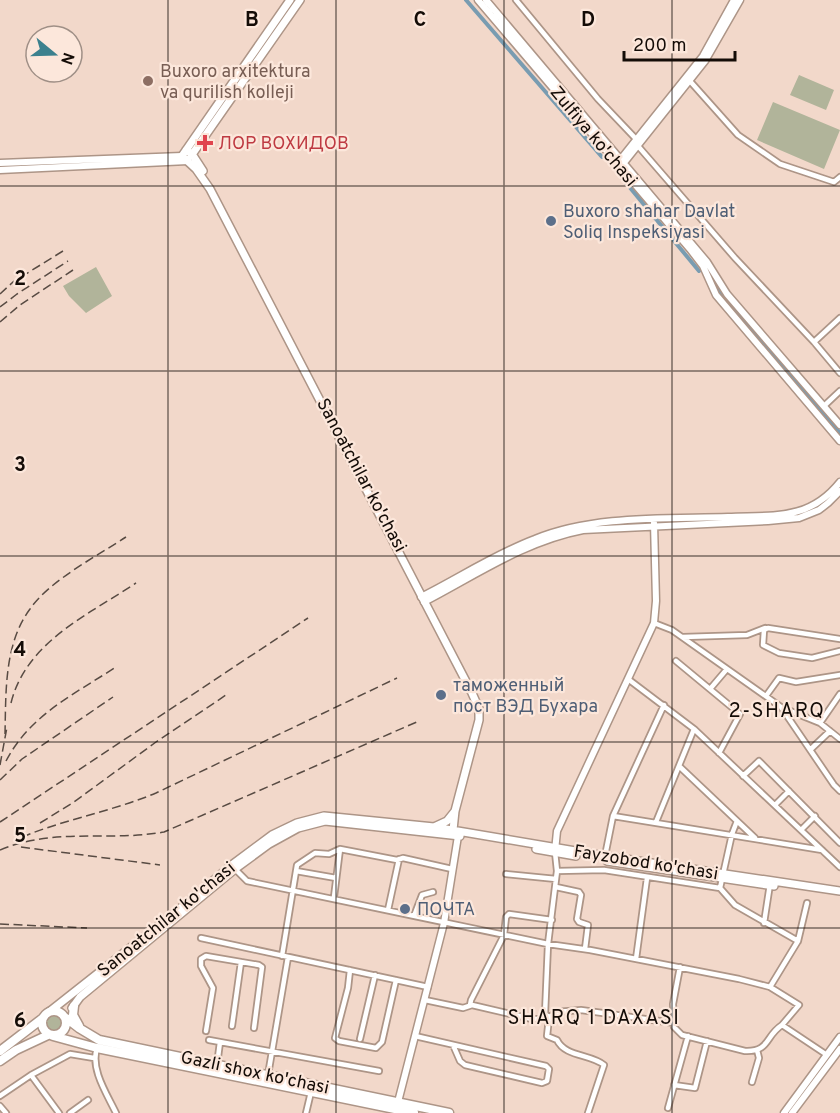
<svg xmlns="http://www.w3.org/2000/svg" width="840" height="1113" viewBox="0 0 840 1113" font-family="Overpass,sans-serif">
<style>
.green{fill:#b1b49a}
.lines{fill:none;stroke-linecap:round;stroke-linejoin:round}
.canal{stroke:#799cb1;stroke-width:4}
.street-casing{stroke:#ad9587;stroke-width:8}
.secondary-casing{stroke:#ad9587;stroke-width:9}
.primary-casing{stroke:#ad9587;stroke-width:10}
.highway-casing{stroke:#ad9587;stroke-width:11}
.street{stroke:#fff;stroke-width:4.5}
.secondary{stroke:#fff;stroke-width:6}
.primary{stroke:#fff;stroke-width:7}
.highway{stroke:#fff;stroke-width:8}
.rail{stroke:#584b43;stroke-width:1.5;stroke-dasharray:9 4.5;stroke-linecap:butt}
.grid{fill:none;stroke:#140c07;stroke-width:1.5;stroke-opacity:0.55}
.education-dot{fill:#8d6e63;stroke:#fce7db;stroke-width:2}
.health-dot{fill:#e0444e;stroke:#fce7db;stroke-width:2}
.service-dot{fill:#5c6f8a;stroke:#fce7db;stroke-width:2}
.labels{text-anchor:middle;stroke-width:4.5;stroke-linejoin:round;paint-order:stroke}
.education-label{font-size:18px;fill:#785e54;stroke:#fce7db;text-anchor:start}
.street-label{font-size:18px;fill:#140c07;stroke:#fce7db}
.health-label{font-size:18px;fill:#be3a42;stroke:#fce7db;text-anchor:start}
.service-label{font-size:18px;fill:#4e5e75;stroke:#fce7db;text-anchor:start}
.neighbourhood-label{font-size:20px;letter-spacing:1.5px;fill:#140c07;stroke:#fce7db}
.grid-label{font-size:20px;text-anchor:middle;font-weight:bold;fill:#140c07;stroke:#fce7db;stroke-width:4.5;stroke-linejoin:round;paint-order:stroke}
</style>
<rect width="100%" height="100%" fill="#f2d8ca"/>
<path class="green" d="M799,75L834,90L826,110L790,95Z
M773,102L840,130L824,169L757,140Z
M96,267L112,296L86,313L69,296L63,286Z
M46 1023a8 8 0 1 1 16 0a8 8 0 1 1-16 0Z"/>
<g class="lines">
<path class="canal" d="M466,0L602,157
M622,178L699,271
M712,278L720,293L733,308L840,433"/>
<g class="street-casing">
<path id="street" d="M516,0L598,99L637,140
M689,80L738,135L780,164L834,182L840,177
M638,146L735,258L814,342L840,373
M814,342L840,318
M824,406L840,391
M654,623L672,630L781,707L834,785L840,791
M683,637L747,635L765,628
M840,639L768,628L764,630L763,645L779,653L812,658L840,651
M676,661L740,714L719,753
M628,679L694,729L840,867
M710,689L727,669
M766,696L779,678L796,682L840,675
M783,708L820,723L840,739
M820,723L840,694
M811,749L830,731
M679,766L755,838
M743,776L759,761L840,843
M775,805L789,791
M613,816L822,850
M656,822L694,729
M801,830L815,816
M555,852L557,871L548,944L545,1014L549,1018L547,1036L557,1040C565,1057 591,1054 604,1065L588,1113
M605,856L613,816L664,705
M235,869L247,881L548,944L590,950L739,979L770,987L799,1005L782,1025L827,1055
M296,871L336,878
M557,871L604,870L720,888L735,905L798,941L770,987
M506,874L556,879
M556,887L579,892L581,895L577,919L579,922L588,925L585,949
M720,888L732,834L737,821
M334,897L340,849
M388,910L399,859
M414,916L422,895L433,892
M764,923L770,884
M201,938L428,987
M798,941L807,903
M282,956L297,865L315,853L329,854L340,849L397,860L403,858L452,869
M636,959L647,878
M680,967L673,1004L674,1027L682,1035L745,1051C770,1052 765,1036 782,1025
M350,970L348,988L335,1038L339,1041L376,1048L382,1042L396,980
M425,1000L463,1008L472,1005L532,1019H542L548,1016
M470,1005L471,1000L504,935L506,917L509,914L552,920
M549,1018L556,1012L581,1010L674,1023
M232,1026L241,962
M206,1031L213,988L201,966V959L206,956L259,965L262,967L254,1028
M415,1036L546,1066L549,1069L547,1081L542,1083L465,1065L460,1061L453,1045
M360,1039L375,975
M209,1040L379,1071
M97,1048C90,1069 107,1094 116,1113
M217,1065L220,1042
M31,1075L59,1113
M268,1075L288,957
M752,1082L759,1058L757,1050
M674,1085L695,1088L707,1041
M0,1096L31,1075L70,1054L94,1058
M0,1106L6,1113
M668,1108L688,1036
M70,1113L88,1100
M306,1113L311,1092"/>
</g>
<g class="secondary-casing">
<path id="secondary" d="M478,0L690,249L703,266L716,295L840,441
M486,0L707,262L727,294L840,425
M620,160L703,56L734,0
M0,163L182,156
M623,164L705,61L740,0
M0,170L188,161
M421,597C459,578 495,554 535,539C593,515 666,519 728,517C773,515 809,521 840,482
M424,602C476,575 525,541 583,530L768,521L799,518L819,510L828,503L840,491
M555,851L557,831L654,623L656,601L654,523
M398,1102L444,923L458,836
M784,1113L840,1037
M792,1113L840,1049"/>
</g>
<g class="primary-casing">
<path id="primary" d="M290,0L182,156L196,169L210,189L472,693L479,709V720L455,811L453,830L458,836
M186,150L192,154L203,171
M191,156L300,0
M434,827L447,821L455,811
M536,849L576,856
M607,861L774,886
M72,1008L80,997L235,869L269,844L298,828L325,821L460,836
M49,1012L177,911L233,864L272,835L297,823L324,816L434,827L605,856L840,891"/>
</g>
<g class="highway-casing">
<path id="highway" d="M74,1006L73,1015L79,1026
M42 1023a12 12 0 1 1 24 0a12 12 0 1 1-24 0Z
M66,1018L79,1028L99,1040L449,1113
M53,1036L97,1048L414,1113
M0,1051L43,1018
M0,1061L16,1050L48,1035"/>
</g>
<use href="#street" class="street"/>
<use href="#secondary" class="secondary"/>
<use href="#primary" class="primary"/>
<use href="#highway" class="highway"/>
<path class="rail" d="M0,294L13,282L63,251
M0,307L17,294L68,261
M0,322L20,305L73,270
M11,703C26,642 88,615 136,583
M5,734C6,692 4,644 30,609C49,581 97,556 126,537
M6,761C30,715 73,695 116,667
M0,765L7,727
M0,780L22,759L113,697
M0,822L308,618
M40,823L74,802L156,742L226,695
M22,837C66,819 113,811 156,793L397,678
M21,847L160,865
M0,850C55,827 108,842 164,832L419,721
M0,924L87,928"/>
</g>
<path class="grid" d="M168,0V1113M336,0V1113M504,0V1113M672,0V1113M0,186H840M0,371H840M0,556H840M0,742H840M0,928H840"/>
<circle class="education-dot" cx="148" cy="81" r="6"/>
<path class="health-dot" d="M202 134h6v6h6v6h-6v6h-6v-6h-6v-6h6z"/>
<g class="service-dot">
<circle cx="551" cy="221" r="6"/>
<circle cx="441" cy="695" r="6"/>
<circle cx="405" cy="909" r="6"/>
</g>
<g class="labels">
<g class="education-label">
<text x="160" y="77">Buxoro arxitektura<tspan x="160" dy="21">va qurilish kolleji</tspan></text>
</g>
<g class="street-label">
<text transform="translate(594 136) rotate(50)" y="6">Zulfiya ko'chasi</text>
<text transform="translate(362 475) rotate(62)" y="6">Sanoatchilar ko'chasi</text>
<text transform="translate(646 862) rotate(9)" y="6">Fayzobod ko'chasi</text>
<text transform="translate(166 919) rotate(-39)" y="6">Sanoatchilar ko'chasi</text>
<text transform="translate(255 1072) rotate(12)" y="6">Gazli shox ko'chasi</text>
</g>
<g class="health-label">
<text x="218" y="149">ЛОР ВОХИДОВ</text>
</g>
<g class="service-label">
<text x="563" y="217">Buxoro shahar Davlat<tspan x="563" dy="21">Soliq Inspeksiyasi</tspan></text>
<text x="453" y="691">таможенный<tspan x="453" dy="21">пост ВЭД Бухара</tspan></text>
<text x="417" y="915">ПОЧТА</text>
</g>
<g class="neighbourhood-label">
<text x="777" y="717">2-SHARQ</text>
<text x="594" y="1024">SHARQ 1 DAXASI</text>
</g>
</g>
<g class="grid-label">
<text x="252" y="26">B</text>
<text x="420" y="26">C</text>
<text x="588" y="26">D</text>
<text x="20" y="285">2</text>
<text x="20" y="471">3</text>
<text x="20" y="656">4</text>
<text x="20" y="842">5</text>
<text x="20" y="1027">6</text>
</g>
<g transform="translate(54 54) rotate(109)"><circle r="28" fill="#fce7db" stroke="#9f8f86" stroke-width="1.5"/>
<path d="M0-4.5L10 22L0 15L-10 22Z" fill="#3c818e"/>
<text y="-9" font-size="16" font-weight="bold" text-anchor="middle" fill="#140c07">N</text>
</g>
<path d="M624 51v9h111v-9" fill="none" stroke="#140c07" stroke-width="3"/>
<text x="633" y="51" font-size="18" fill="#140c07" stroke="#fce7db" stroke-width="4.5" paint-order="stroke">200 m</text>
</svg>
